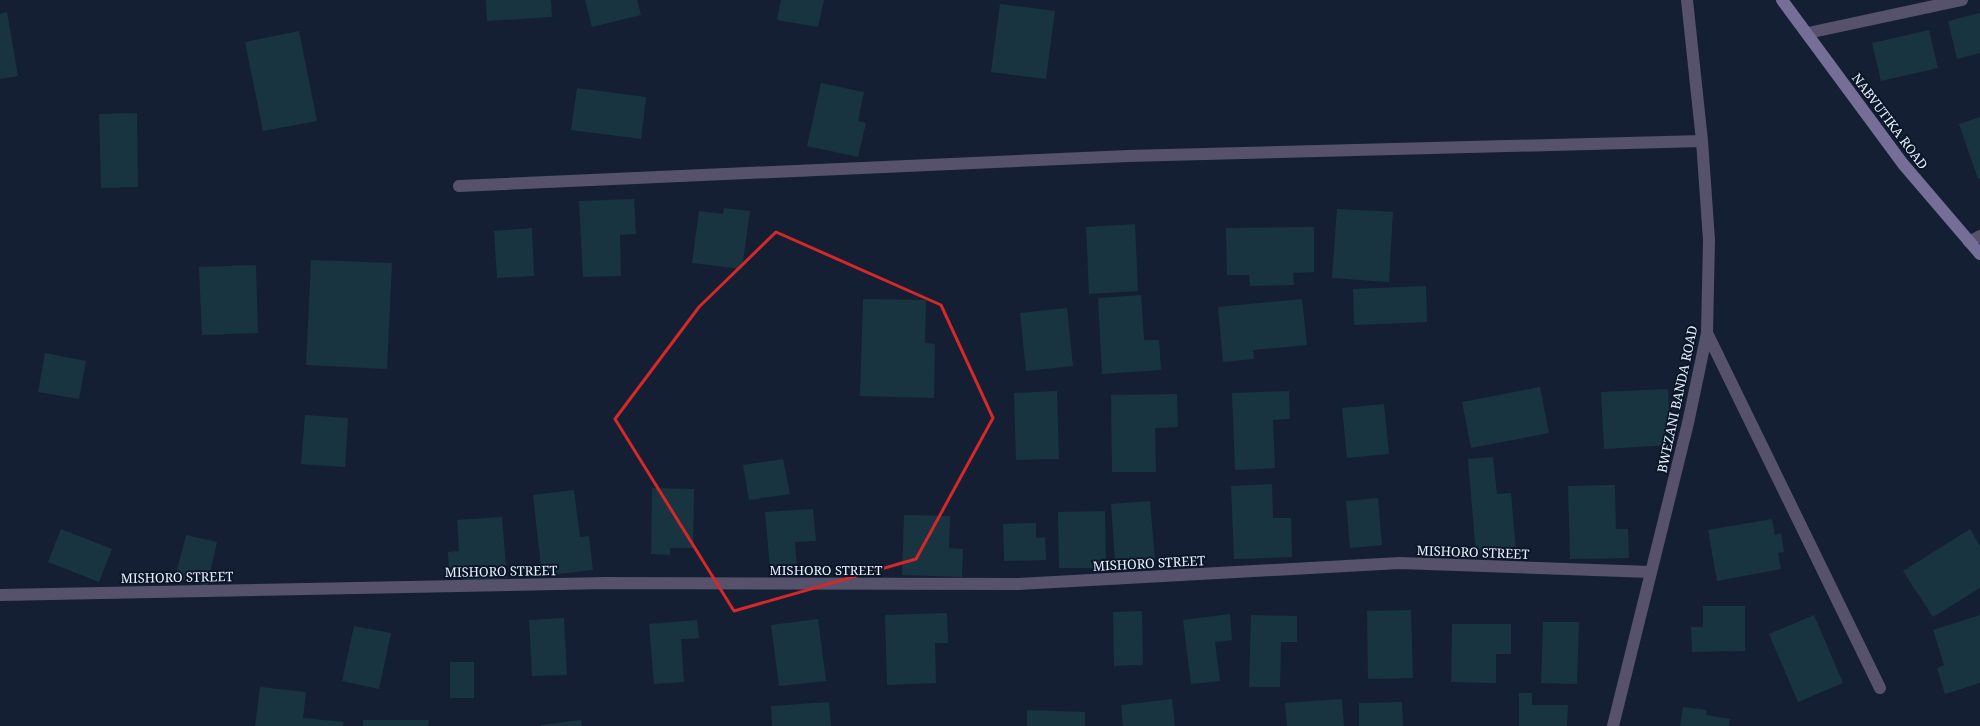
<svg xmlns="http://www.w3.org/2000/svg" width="1980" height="726" viewBox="0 0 1980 726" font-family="'Noto Serif',serif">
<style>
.building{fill:#183441}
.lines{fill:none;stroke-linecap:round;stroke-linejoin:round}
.street{stroke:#56526c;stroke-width:12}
.secondary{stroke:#756f97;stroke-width:12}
.marked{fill:none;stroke:#d62828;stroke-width:3;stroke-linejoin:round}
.labels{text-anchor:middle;stroke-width:4;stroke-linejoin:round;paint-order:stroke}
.street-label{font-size:13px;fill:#e8f0fe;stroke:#0b1629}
</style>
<rect width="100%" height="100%" fill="#141f33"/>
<path class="building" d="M486,0H551L552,17L487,21Z
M585,0H637L641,15L592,27Z
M781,0H824L818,27L777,20Z
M1000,4L1055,11L1046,79L991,72Z
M7,12L18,76L0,79V14Z
M1980,13V53L1957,59L1948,21Z
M1929,30L1938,68L1881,81L1872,43Z
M299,31L317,121L263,131L245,42Z
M821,83L864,92L858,121L866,123L858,157L807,146Z
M577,88L646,97L641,139L571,130Z
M137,113L138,187L101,188L99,114Z
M1980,117V178L1978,179L1959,124Z
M634,199L636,234L620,235L621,276L583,277L579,201Z
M724,208L750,211L742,269L692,263L699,211L723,214Z
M1337,209L1393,212L1389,282L1332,278Z
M1135,224L1138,291L1089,294L1086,227Z
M1314,227V272L1293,273L1294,285L1250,286L1249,275H1227L1226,228Z
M532,228L534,276L497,278L494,231Z
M311,260L392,263L387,369L306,365Z
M256,265L258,333L202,335L199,267Z
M1426,286L1427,322L1354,325L1353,289Z
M1141,295L1144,340H1159L1161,370L1102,374L1098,298Z
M863,299L926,300L925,343L935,344L934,398L860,396Z
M1302,299L1307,345L1253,350L1254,359L1223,362L1218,307Z
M1067,308L1073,366L1026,371L1020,313Z
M45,353L86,361L79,399L38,392Z
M1540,387L1549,433L1471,448L1462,402Z
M1668,389L1671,445L1604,449L1601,392Z
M1057,391L1059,459L1016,460L1014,393Z
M1289,391L1290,419L1273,420L1275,468L1235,470L1232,393Z
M1177,394L1178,427L1155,428L1156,472H1112L1111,395Z
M1384,404L1389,454L1347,458L1342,408Z
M305,415L348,418L345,467L301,464Z
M1493,457L1497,494L1511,493L1516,551L1476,554L1468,459Z
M783,459L790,494L749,500L743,465Z
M1272,484L1273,518H1291L1292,557L1234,559L1231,486Z
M1615,485L1616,529H1628L1629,558L1570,559L1568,486Z
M652,488L694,489L693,548H670V555L651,554Z
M574,490L580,537L589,536L593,570L542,576L533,495Z
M1378,498L1382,545L1350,548L1346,501Z
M1150,501L1155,560L1115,562L1111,504Z
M813,509L816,541L795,542L797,567L770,569L765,512Z
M1105,511L1106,568H1059L1058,512Z
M904,515L950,516L949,548L963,549L962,577L902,575Z
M502,517L507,578L463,582L462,569L449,570L448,552L459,551L457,520Z
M1772,519L1775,535L1781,533L1784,552L1778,553L1781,569L1717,581L1708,530Z
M1036,523V538L1045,537L1046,560L1004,561L1003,524Z
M61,529L112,549L99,582L48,562Z
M1970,529L1980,546V588L1933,617L1903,571Z
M186,535L217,542L207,586L175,578Z
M1703,606H1745V651L1692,652L1691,627H1703Z
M1411,610L1413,678L1368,679L1367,611Z
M1142,611L1143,665L1114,666L1113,612Z
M947,613L948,643H935L936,683L887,685L885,615Z
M1230,614L1232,640L1215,642L1220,681L1191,684L1183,620Z
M1251,615L1297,616V642H1281L1280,687H1249Z
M1814,615L1843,683L1798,702L1769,634Z
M1980,615V683L1945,694L1937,668L1944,665L1933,630Z
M564,618L567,675L532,676L529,620Z
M818,619L826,681L779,686L771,625Z
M697,620L699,638L681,639L684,682L654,684L649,624Z
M1543,622H1579L1577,684L1541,683Z
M1452,624H1511V654H1496V683L1451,682Z
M354,626L391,633L379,689L342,681Z
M450,662H474V698H450Z
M260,687L306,692L303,718L344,722L343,726H255Z
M1519,693H1532V705H1568L1567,726H1519Z
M1172,699L1175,726H1123L1121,705Z
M1342,699L1344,726H1287L1285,703Z
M829,702L831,726H772L771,706Z
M1402,702L1403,726H1359V703Z
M1683,707L1707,710L1706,715L1730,719L1729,726H1680Z
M1027,710L1085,712V726H1027Z
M363,720H429L428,726H363Z
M581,720L582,726H541V725Z"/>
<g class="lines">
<path class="street" d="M1808,33L1962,0
M459,186L1128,156L1702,141
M1969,242L1980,236
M1707,333L1880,688
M0,595L606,583L1018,584L1400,563L1651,572
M1613,726L1688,423L1707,333L1709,240L1702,141L1687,0"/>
<path class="secondary" d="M1782,0L1903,164L1980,254"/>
</g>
<path class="marked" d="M776,232L941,305L993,418L916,559L734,611L615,419L699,307Z"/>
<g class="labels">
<g class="street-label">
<text transform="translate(1890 121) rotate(53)" y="5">NABVUTIKA ROAD</text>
<text transform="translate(1677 399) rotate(-78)" y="5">BWEZANI BANDA ROAD</text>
<text transform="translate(1473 552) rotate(2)" y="5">MISHORO STREET</text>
<text transform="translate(1149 563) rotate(-3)" y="5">MISHORO STREET</text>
<text x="826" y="575">MISHORO STREET</text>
<text transform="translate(501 571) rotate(-1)" y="5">MISHORO STREET</text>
<text transform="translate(177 577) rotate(-1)" y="5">MISHORO STREET</text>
</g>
</g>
</svg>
